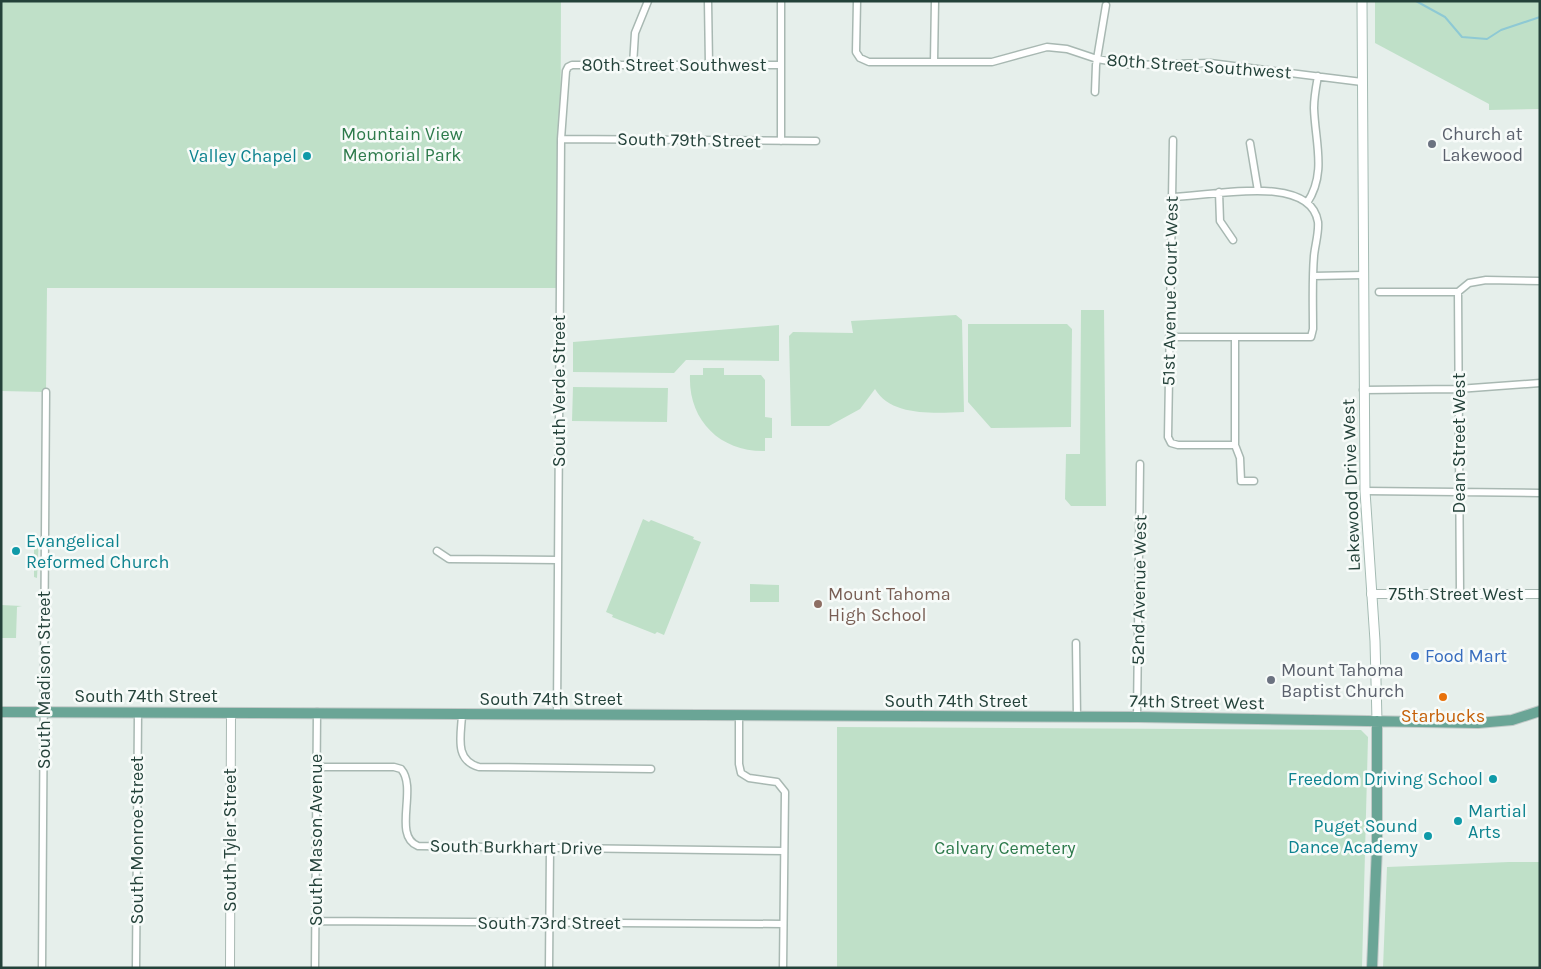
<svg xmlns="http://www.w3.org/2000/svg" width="1541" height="969" viewBox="0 0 1541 969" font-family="Karla,sans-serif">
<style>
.green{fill:#bfe0c8}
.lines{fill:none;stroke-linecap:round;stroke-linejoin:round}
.stream{stroke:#8ec9d4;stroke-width:2}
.minor-casing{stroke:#a8b8b2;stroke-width:9}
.tertiary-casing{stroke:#a8b8b2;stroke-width:10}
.secondary-casing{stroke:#a4bbb3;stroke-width:11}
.primary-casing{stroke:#c2cac8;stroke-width:12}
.minor{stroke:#fff;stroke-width:6}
.tertiary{stroke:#fff;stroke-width:8}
.secondary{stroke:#fff;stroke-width:9}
.primary{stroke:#6aa596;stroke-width:10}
.worship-dot{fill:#6b7280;stroke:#f7fbf9;stroke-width:2}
.culture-dot{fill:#0f9aa8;stroke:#f7fbf9;stroke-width:2}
.education-dot{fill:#8d6e63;stroke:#f7fbf9;stroke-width:2}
.shop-dot{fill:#3f7fe0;stroke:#f7fbf9;stroke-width:2}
.food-dot{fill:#e8710a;stroke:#f7fbf9;stroke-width:2}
.labels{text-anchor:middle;stroke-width:5;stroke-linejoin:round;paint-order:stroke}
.street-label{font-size:18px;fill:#24423a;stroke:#f7fbf9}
.park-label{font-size:18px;fill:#2d7a4b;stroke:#f7fbf9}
.worship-label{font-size:18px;fill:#5b616d;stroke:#f7fbf9;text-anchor:start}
.culture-label{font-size:18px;fill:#0d838f;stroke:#f7fbf9;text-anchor:end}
.education-label{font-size:18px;fill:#785e54;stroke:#f7fbf9;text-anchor:start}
.shop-label{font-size:18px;fill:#366cbe;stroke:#f7fbf9;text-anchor:start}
.food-label{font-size:18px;fill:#c56008;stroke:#f7fbf9}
</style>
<rect width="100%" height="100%" fill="#e6efeb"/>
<path class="green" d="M1,1H561L560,288H47L46,392L1,391Z
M1375,1H1540V109L1489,110V104L1375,43Z
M1081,310H1104L1106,506H1071L1065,499L1066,454H1080Z
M956,315L962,320L964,412C936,413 891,417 875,389L860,409L829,426H791L789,336L793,332L853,333L851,321Z
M968,324H1067L1072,329L1071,427L991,428L968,402Z
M779,325V361L686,360L674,373L573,372V342Z
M703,368H724V375H761L765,380V417L772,418V438H765V451C720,452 688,420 690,375H703Z
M573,387L668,388L667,422L572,421Z
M643,519L649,522L651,520L694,537L693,539L701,542L664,635L657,632L655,634L612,617L613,615L606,612Z
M34,537H39L37,578L34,577Z
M750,584L779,585V602H750Z
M1,605L22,606L17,607L16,638H1Z
M837,727L1361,730L1368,737L1362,968H837Z
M1509,862H1540V968H1383L1387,867Z"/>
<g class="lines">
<path class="stream" d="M1416,1L1445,17L1462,37L1487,39L1501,30L1540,17"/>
<g class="minor-casing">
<path id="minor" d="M708,1L709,65
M781,1V141
M857,1L856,52L860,58L869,62H992L1047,47L1067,49L1097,59L1133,65L1210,63L1362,82
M934,62L935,1
M633,65L635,33L648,1
M1095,92L1096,65L1106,5
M561,139L816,141
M1173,140L1168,437L1171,443L1178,445H1235
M1250,143L1258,191
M1219,192L1220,221L1233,240
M1307,203C1327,173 1315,142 1314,108C1314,97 1316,87 1318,76
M1313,276L1363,275
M1379,292H1458L1469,283L1486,280L1540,281
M1458,292L1460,593
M1169,337H1311L1313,329C1313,305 1312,280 1314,256C1315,245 1319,233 1318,222C1310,171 1203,198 1171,197
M1235,338V445L1240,458L1241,481H1254
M1363,390L1458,389L1540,383
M1365,491L1540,493
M437,551L449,559L558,560
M1076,643L1077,717
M462,715C461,736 454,760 479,767L651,769
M557,715L561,139L566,71L568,67L572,65H781
M739,716V764L741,773L749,778L777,782L785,792L783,968
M1137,717L1140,464
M316,767H394L401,769C418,788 392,836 418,846L784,851
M315,921L783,924
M42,968L46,392
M136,968L138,713
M315,968L317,712
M549,968L550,847"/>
</g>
<g class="tertiary-casing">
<path id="tertiary" d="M1371,594H1540
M230,968L231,713"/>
</g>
<g class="secondary-casing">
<path id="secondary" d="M1362,1L1365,491L1375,641L1377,721"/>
</g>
<g class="primary-casing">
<path id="primary" d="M1,712L1138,717L1478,723L1512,720L1540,711
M1372,968L1377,847V721"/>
</g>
<use href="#minor" class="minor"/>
<use href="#tertiary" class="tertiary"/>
<use href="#secondary" class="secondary"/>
<use href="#primary" class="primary"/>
</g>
<g class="worship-dot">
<circle cx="1432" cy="144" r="5"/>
<circle cx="1271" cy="680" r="5"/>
</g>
<g class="culture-dot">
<circle cx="307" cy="156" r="5"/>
<circle cx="16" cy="551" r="5"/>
<circle cx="1493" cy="779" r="5"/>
<circle cx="1458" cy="821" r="5"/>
<circle cx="1428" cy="836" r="5"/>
</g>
<circle class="education-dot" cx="818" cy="604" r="5"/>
<circle class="shop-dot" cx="1415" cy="656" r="5"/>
<circle class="food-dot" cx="1443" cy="697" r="5"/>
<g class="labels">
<g class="street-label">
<text x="674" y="71">80th Street Southwest</text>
<text transform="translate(1199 66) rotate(4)" y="6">80th Street Southwest</text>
<text transform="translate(689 140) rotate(1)" y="6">South 79th Street</text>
<text transform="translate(1170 291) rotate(-89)" y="6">51st Avenue Court West</text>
<text transform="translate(559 391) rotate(-90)" y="6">South Verde Street</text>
<text transform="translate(1459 443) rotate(-90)" y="6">Dean Street West</text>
<text transform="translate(1351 485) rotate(-92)" y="6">Lakewood Drive West</text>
<text transform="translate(1139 590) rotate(-89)" y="6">52nd Avenue West</text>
<text x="1456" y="600">75th Street West</text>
<text transform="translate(44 680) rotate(-90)" y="6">South Madison Street</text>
<text x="146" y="702">South 74th Street</text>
<text x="551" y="705">South 74th Street</text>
<text x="956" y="707">South 74th Street</text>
<text transform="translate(1197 702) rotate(1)" y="6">74th Street West</text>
<text transform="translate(137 840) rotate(-90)" y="6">South Monroe Street</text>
<text transform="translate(230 840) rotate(-90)" y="6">South Tyler Street</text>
<text transform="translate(316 840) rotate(-90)" y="6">South Mason Avenue</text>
<text transform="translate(516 847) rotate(1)" y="6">South Burkhart Drive</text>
<text x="549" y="929">South 73rd Street</text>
</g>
<g class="park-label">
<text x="402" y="140">Mountain View<tspan x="402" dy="21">Memorial Park</tspan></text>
<text x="1005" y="854">Calvary Cemetery</text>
</g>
<g class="worship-label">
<text x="1442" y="140">Church at<tspan x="1442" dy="21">Lakewood</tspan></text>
<text x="1281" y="676">Mount Tahoma<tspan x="1281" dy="21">Baptist Church</tspan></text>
</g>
<g class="culture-label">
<text x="297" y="162">Valley Chapel</text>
<text x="26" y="547" text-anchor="start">Evangelical<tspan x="26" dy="21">Reformed Church</tspan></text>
<text x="1483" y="785">Freedom Driving School</text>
<text x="1468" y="817" text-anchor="start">Martial<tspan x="1468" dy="21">Arts</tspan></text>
<text x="1418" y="832">Puget Sound<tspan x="1418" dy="21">Dance Academy</tspan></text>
</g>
<g class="education-label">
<text x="828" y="600">Mount Tahoma<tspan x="828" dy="21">High School</tspan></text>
</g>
<g class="shop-label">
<text x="1425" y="662">Food Mart</text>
</g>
<g class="food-label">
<text x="1443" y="722">Starbucks</text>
</g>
</g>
<rect width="1541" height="969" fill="none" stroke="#24423a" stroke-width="5"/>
</svg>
